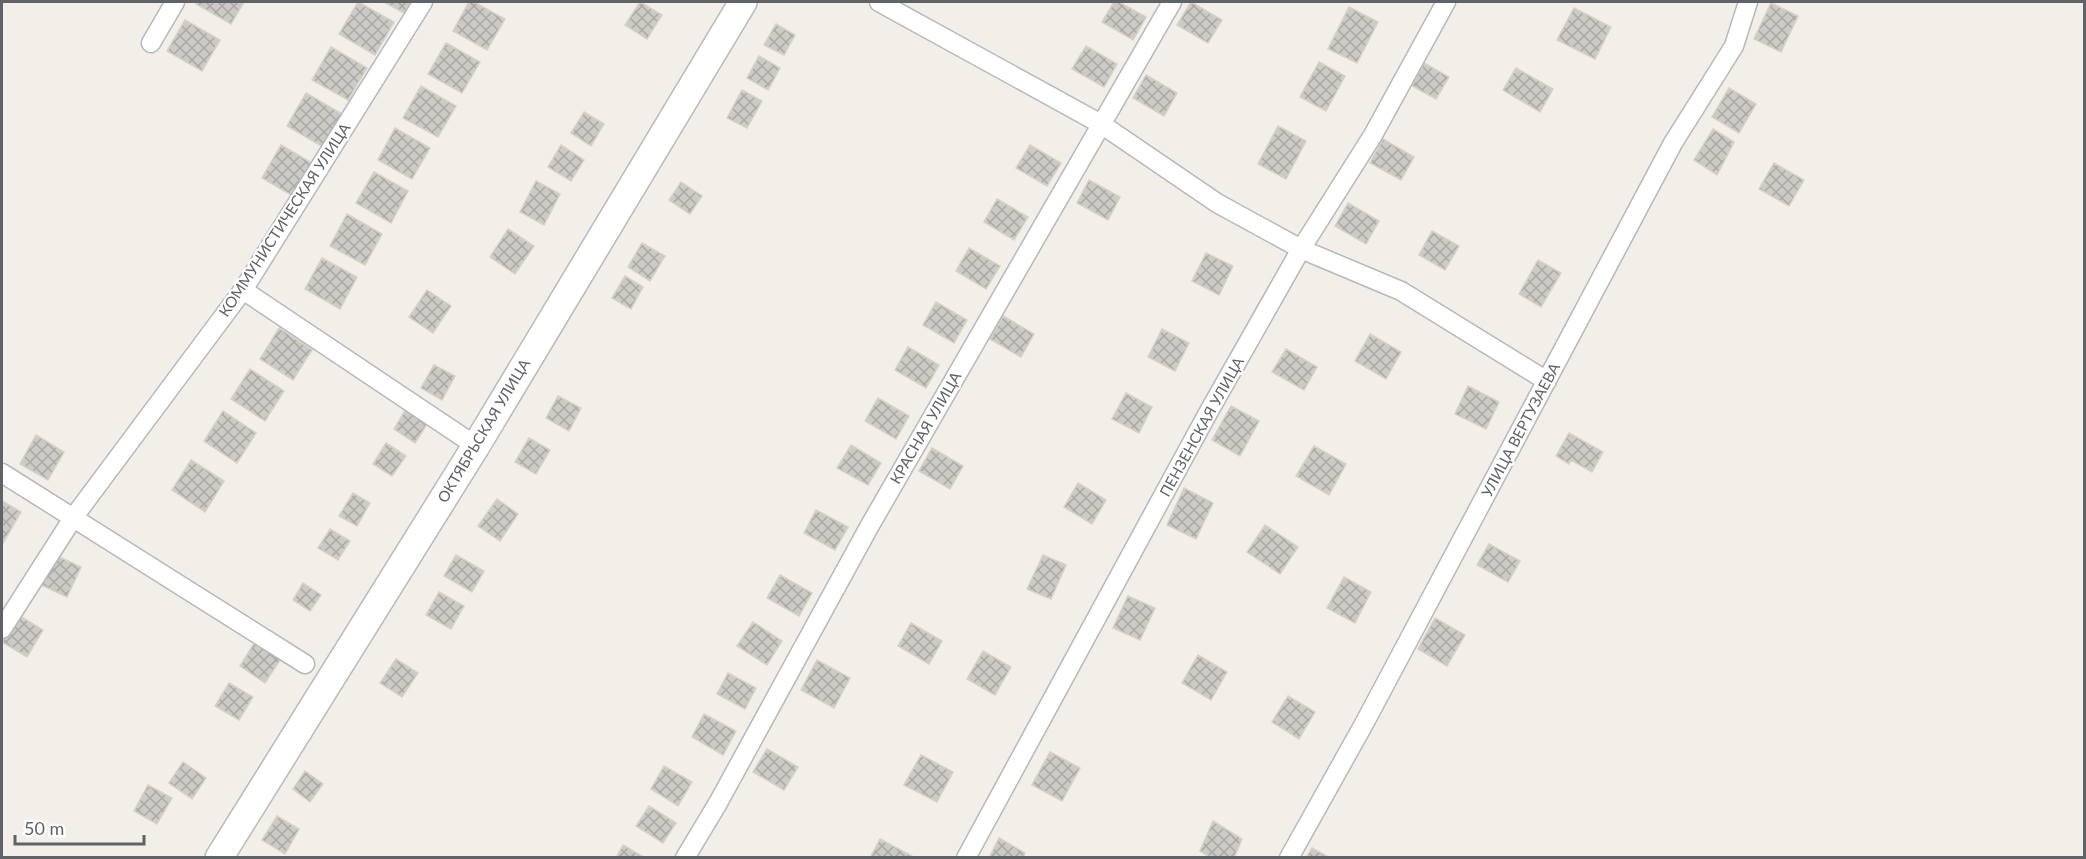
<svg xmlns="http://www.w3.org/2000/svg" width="2086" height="859" viewBox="0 0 2086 859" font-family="Lato,sans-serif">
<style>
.building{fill:url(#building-cross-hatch);stroke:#d6d1c6;stroke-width:1.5}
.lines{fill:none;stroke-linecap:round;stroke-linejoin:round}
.street-casing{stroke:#b5b8bc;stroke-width:21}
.secondary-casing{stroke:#b6babf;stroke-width:30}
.street{stroke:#fff;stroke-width:18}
.secondary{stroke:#fff;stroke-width:27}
.labels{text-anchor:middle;stroke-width:4.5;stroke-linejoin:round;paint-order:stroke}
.street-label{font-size:15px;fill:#5f6368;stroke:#fff}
</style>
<defs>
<pattern id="building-cross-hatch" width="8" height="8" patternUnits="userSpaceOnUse" patternTransform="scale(1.5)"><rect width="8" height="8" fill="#cccac5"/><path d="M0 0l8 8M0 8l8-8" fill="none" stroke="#a9a8a4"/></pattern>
</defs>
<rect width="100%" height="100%" fill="#f1efe8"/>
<path class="building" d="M197,2H244L231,24L196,4Z
M358,2L394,22L375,55L339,34Z
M384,2H411L404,13Z
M469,2H474L505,19L487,50L453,31Z
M640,2L662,15L647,39L625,25Z
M1114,2H1119L1146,17L1133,40L1102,22Z
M1191,2L1222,20L1208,43L1177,25Z
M1771,3L1798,16L1781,52L1754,39Z
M1349,7L1378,22L1357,63L1328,49Z
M1574,8L1611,27L1595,59L1557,40Z
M185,20L220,40L202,71L167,51Z
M776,24L795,35L784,55L764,45Z
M446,43L480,62L462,93L428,74Z
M1086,46L1117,64L1104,87L1072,69Z
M331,47L367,68L348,100L312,80Z
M759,56L780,68L768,90L747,78Z
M1319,62L1345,76L1326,111L1300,97Z
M1424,63L1449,77L1436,99L1412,86Z
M1516,68L1553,89L1540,112L1503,90Z
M1146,75L1177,93L1164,116L1133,98Z
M421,86L456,106L438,137L403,118Z
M1729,88L1756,104L1739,133L1712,117Z
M742,90L762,101L747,128L727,118Z
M306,93L342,114L323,147L287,126Z
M584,112L604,124L591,146L571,133Z
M1278,126L1306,141L1286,179L1258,164Z
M395,128L430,148L412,179L378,160Z
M1713,129L1734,142L1717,175L1694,160Z
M1383,139L1414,157L1401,180L1370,163Z
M281,145L317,166L298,199L262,178Z
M561,145L584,160L571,181L548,167Z
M1030,145L1061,163L1047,186L1016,168Z
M1774,163L1804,180L1789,206L1759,189Z
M374,172L408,191L391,223L356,203Z
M1089,180L1120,197L1108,220L1077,203Z
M536,181L560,194L544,225L520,212Z
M681,182L702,196L690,214L669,200Z
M997,199L1028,217L1014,240L984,222Z
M1348,203L1379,221L1366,244L1335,226Z
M347,214L382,234L365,265L330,246Z
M508,229L534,246L515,274L490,257Z
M1432,231L1459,246L1445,270L1419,255Z
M642,243L665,256L650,281L628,267Z
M969,248L1000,266L986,289L956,271Z
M1206,253L1233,266L1219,295L1192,281Z
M322,258L357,277L340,309L305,289Z
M1538,260L1561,273L1541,307L1519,294Z
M625,276L643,287L631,309L612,298Z
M427,290L451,306L433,333L409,317Z
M936,302L967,320L954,343L923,325Z
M1003,316L1034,334L1021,357L990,339Z
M279,328L312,350L293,380L260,359Z
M1162,329L1189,343L1175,371L1148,357Z
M1370,334L1401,352L1386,379L1355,361Z
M908,347L939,365L926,388L895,370Z
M1286,349L1317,367L1304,390L1272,372Z
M434,365L455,376L442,400L421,388Z
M250,369L284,391L265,421L231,399Z
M1468,386L1499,402L1486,429L1455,414Z
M1126,393L1152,407L1139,433L1112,419Z
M558,396L581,408L569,431L546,418Z
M878,398L909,416L896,439L865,421Z
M1231,406L1259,421L1240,456L1212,440Z
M407,407L429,421L415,443L394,429Z
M223,411L256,433L237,463L204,441Z
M1569,433L1603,452L1592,472L1571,460L1569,464L1556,456Z
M36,435L64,452L48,480L20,464Z
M529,438L550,450L536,474L515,462Z
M386,443L406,456L392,476L373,464Z
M851,445L881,463L868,485L837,468Z
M1314,446L1346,464L1329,495L1296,476Z
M932,448L963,466L950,489L919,471Z
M191,460L224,481L205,512L172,490Z
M1078,483L1106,500L1092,524L1064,507Z
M1184,488L1213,503L1196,539L1167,525Z
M353,493L370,503L357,526L339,516Z
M497,499L518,514L500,541L478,526Z
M2,501L21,512L3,543L2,542Z
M816,510L848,527L835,550L804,533Z
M1265,525L1298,547L1280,574L1247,552Z
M330,529L350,541L338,560L318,548Z
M1489,544L1520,561L1508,582L1477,565Z
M53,554L81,567L67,597L39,584Z
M456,555L484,571L472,592L444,576Z
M1043,555L1066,565L1051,599L1027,589Z
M780,575L812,593L799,616L767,598Z
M1344,577L1371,592L1355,623L1327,608Z
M303,583L321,595L310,611L293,600Z
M439,592L464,606L451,629L426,615Z
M1128,596L1155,608L1140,640L1113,628Z
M18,615L43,630L27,657L2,642Z
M1435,618L1465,635L1447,666L1418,649Z
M753,622L782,641L767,665L737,646Z
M911,623L942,641L929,664L898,646Z
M258,637L284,654L265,683L240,666Z
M983,651L1011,667L995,695L967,679Z
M1198,655L1227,672L1211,700L1182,683Z
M396,659L418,673L402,697L380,683Z
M817,660L850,678L834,708L801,690Z
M728,673L756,688L745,709L717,694Z
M229,683L253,697L239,720L215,706Z
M1288,696L1315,712L1299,739L1272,722Z
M704,714L736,731L723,755L692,737Z
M767,749L798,767L784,790L753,772Z
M1050,752L1080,768L1062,801L1032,785Z
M921,755L953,772L937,802L904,785Z
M183,762L206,778L192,799L169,783Z
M664,766L692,782L678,806L651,789Z
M305,771L323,784L310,802L293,789Z
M148,785L172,798L157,824L134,811Z
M649,806L676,823L663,843L636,826Z
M277,816L299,829L285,854L262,840Z
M1213,821L1242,839L1234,858H1211L1200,851Z
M999,838L1025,853L1023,858H989Z
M880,839L912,856L911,858H870Z
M623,845L645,858H616Z
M1312,848L1330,858H1306Z"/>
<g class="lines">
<g class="street-casing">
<path id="street" d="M879,2L1101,124L1217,203L1301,249L1401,291L1547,381
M151,43L175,2
M243,290L476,446
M2,473L305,664
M2,629L73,518L243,290L423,2
M685,858L718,803L869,527L1172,2
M966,858L1208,413L1301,249L1373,135L1446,2
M1289,858L1365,722L1673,143L1734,46L1748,2"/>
</g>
<g class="secondary-casing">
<path id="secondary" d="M219,858L476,446L743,2"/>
</g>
<use href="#street" class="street"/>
<use href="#secondary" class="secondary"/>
</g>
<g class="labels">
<g class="street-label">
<text transform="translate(285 220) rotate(-57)" y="5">КОММУНИСТИЧЕСКАЯ УЛИЦА</text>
<text transform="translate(1202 427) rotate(-61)" y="5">ПЕНЗЕНСКАЯ УЛИЦА</text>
<text transform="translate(926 428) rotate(-60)" y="5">КРАСНАЯ УЛИЦА</text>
<text transform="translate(1521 430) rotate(-62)" y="5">УЛИЦА ВЕРТУЗАЕВА</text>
<text transform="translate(484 431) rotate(-59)" y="5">ОКТЯБРЬСКАЯ УЛИЦА</text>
</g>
</g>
<rect width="2086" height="859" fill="none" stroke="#5f6368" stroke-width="6"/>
<path d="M15 835v9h129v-9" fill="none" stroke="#5f6368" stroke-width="3"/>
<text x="24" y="835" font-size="18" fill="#5f6368" stroke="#ffffff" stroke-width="4.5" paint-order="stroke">50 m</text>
</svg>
